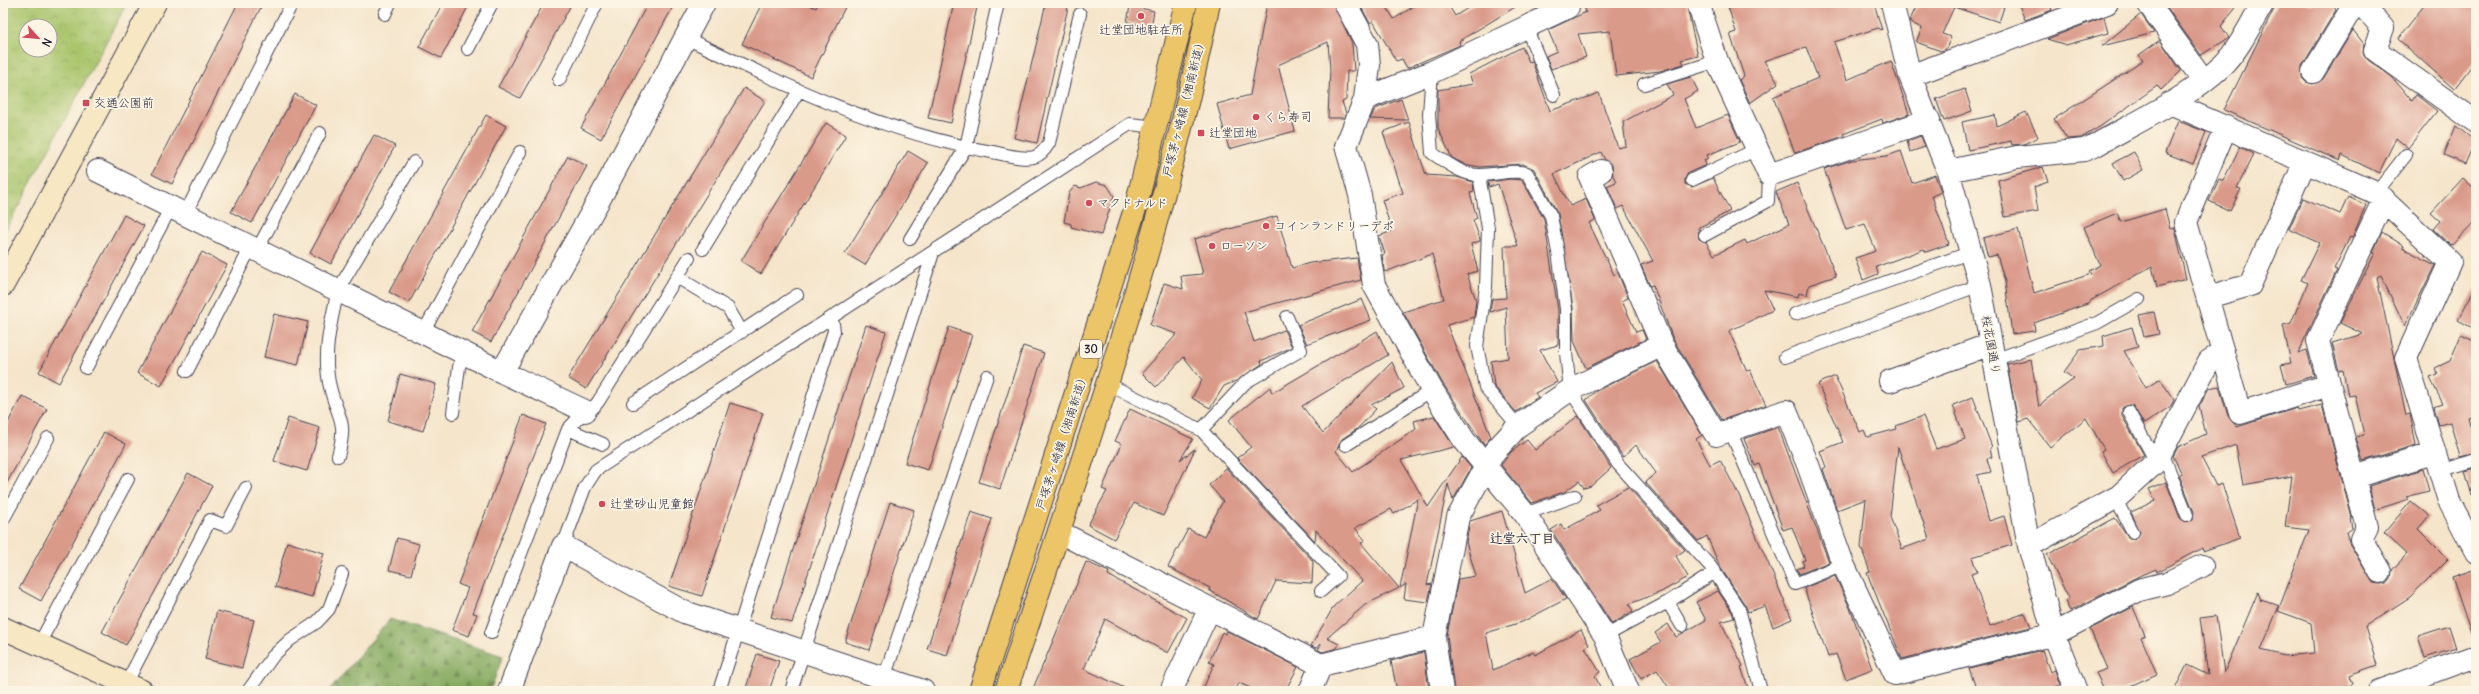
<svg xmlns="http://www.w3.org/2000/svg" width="2479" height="694" viewBox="0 0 2479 694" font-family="Delius,'Klee One',sans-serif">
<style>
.forest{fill:url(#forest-firs);stroke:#54664e}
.park{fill:url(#park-crowns);stroke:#667454;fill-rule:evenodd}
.building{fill:#da9a8a;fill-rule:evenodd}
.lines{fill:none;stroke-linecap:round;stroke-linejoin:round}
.lane-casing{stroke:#423f51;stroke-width:14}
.street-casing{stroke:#423f51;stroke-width:24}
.secondary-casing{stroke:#423f51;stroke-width:24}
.primary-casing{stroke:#423f51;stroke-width:24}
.lane{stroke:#fff;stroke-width:12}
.street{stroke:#fff;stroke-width:22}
.secondary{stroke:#f7e8c3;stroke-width:22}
.primary{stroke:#ecc569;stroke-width:22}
.poi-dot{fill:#d1495b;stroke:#fcf5e5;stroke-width:1.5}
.labels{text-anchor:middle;stroke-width:3.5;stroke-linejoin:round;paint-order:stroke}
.shield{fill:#fcf5e5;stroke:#63616e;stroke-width:1}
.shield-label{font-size:11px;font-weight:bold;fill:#22223b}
.poi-label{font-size:12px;fill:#22223b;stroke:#fcf5e5;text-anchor:start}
.street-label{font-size:12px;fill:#22223b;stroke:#fcf5e5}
.neighbourhood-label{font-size:13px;font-weight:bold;fill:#22223b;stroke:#fcf5e5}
</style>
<defs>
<pattern id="forest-firs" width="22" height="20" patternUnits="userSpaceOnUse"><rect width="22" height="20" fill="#86aa60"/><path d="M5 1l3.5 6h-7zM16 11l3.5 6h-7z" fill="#6d8a50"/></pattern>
<pattern id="park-crowns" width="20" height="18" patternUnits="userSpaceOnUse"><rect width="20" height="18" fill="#a9c56c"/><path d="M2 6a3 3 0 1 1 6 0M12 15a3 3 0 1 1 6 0" fill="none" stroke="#91a95e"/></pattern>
</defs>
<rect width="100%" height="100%" fill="#fcf5e5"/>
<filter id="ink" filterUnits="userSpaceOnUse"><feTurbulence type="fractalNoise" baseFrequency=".025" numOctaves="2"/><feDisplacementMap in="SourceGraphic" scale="8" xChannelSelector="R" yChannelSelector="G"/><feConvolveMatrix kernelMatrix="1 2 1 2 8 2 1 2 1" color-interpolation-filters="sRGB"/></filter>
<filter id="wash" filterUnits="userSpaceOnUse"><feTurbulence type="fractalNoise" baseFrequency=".012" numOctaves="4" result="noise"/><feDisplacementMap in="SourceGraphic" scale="16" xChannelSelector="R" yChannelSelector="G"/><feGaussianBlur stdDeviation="0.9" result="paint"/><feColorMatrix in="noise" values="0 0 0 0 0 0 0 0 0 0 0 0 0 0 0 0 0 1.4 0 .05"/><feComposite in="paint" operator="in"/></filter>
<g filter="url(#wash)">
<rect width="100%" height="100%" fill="#f5e5cb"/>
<path class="forest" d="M390,619L503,656L490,691H329Z"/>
<path class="park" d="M3,3H127L3,235ZM26,26H50V50H26Z"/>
<g id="blocks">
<path class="building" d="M238,3H263L172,184L152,174Z
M443,3H470L441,58L419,47Z
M544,3H572L520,98L498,87Z
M648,3H675L601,139L581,128Z
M762,3H805L816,8L818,3H847L811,77L742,44Z
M954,3H978L951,123L928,118Z
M1046,3H1069L1037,143L1014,138Z
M1267,3H1333L1352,43L1354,71H1347L1346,100L1342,102L1346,113L1344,118H1328L1330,69L1328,42L1278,65L1295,131L1229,149L1217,104L1250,95Z
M1359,3H1384L1394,19L1419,3H1447L1455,16L1476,3H1522L1459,41L1460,45L1407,68L1402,59L1396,61L1373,21L1370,23Z
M1583,3H1686L1698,56L1682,60L1684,64L1660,71L1616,76L1610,31L1578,34L1586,57L1551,69L1546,56L1557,51L1548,30L1586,12Z
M1727,3H1874L1882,30L1878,28L1834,42L1847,80L1891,61L1909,114L1883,123L1882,119L1843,134L1844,136L1795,153L1773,97L1818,78L1806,47L1764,61L1778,83L1750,103L1739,80L1744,76L1730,34L1736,32Z
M1918,3H1993L2004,7L1999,22L1954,7L1942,34L1951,37L1946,49L1941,51L1916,42L1922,28L1909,22Z
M2018,3H2050L2052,10L2025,20Z
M2176,3H2240L2221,26L2229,38L2201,55L2167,8Z
M2277,3H2331L2336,10L2302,66V78L2306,82L2313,84L2323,79L2353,30L2364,44L2363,53L2368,60L2392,77L2412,101L2416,95L2437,111L2408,148L2396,138L2379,173L2342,155L2340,161L2224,110Z
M2426,3H2476V60L2454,89L2398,39Z
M1130,6L1154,11L1151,27L1127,22Z
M2141,14L2154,33L2102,46Z
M2104,17L2108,33L2066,45L2047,39Z
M2160,40L2181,71L2161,90L2157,86L2101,126L2081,138L2067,139L2054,119L2143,61L2139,55Z
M1522,47L1529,62L1532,61L1550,111L1599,93L1618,148L1626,146L1623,122L1673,95L1667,84L1691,77L1698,91L1684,99L1696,128L1728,115L1740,142L1707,155L1708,158L1704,160L1706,165L1688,173L1685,179V184L1692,187L1713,178L1730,211L1698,228L1699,239L1706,242L1714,255L1745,240L1747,244L1789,224L1776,192L1797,183L1836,276L1809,285L1807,295L1799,293L1798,297L1764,290L1773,310L1729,331L1747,371L1750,370L1766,405L1722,420L1673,339L1653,285L1650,286L1641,265L1653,261L1623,206L1617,209L1607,186L1616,182L1613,175L1612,165L1605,160L1601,152L1554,174L1570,206L1586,199L1595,220L1589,223L1614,275L1618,273L1628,298L1622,301L1636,332L1642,330L1646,339L1586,368L1574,341L1573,308L1558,214L1534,169L1522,164L1480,167L1464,164L1452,158L1438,128V90L1473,84L1469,74Z
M744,88L765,101L586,389L568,378Z
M1965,89L1972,111L1944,121L1936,99Z
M295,94L316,105L252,223L231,212Z
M1401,99L1408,120L1370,119L1375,109Z
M2026,112L2038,137L2024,144L2012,145L2011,141L1968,150L1962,122L1995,115L1997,126Z
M486,115L506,126L409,303L389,292Z
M2178,121L2206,132L2193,164L2165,153Z
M1409,122L1426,175L1457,177L1473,182L1474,192L1470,193L1477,218L1473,220L1480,239V241L1471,244L1478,271L1467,274L1476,300L1474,317L1447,325L1491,437L1484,445L1443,384L1403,312L1444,299L1432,254L1385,272L1384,270L1382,255L1385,254L1379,236L1392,231L1382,200L1403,193L1383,132Z
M826,123L846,135L761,274L741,261Z
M2456,126L2475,141L2465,164L2444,155Z
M374,135L395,146L331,264L310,253Z
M1921,136L1925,147L1910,152L1907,141Z
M2240,147L2254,154L2237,188L2241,189L2230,211L2209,201L2219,179L2223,181Z
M908,151L928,163L865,265L845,253Z
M1901,151L1912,183L1935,175L1941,192L1932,196L1949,244L1926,252L1924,249L1876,267L1878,274L1863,280L1855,258L1876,251L1865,224L1846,230L1824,169L1852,160L1887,156Z
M2134,152L2143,170L2123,181L2113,163Z
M568,156L587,166L491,342L472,332Z
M2043,167L2048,182L2034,187L2038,211L2005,217L1998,180Z
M2463,178L2476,190V220L2451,246L2433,229L2440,221L2431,213Z
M1510,179L1522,180L1544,219L1558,310V345L1540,350L1557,382L1535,393L1538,397L1516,412L1494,386L1491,361L1508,358L1506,307L1490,312L1492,299L1506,298L1504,246H1518L1498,184L1489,187L1488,182Z
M1096,182L1107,185L1114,196L1101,235L1071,227V224L1064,222L1069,193L1075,186L1081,188Z
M2348,197L2366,205L2352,238L2350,237L2334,269L2337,270L2298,353L2307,350L2314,376L2286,384L2281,365L2291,363L2283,325L2291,323L2308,283L2301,280L2319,243L2289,229L2303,198L2340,214Z
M2165,209L2170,229L2175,228L2186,279L2157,287L2152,266L2090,301V303L2034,323L2035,331L2012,334L2005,282L1997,255L1988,257L1983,238L2018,229L2034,293L2091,274L2089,271L2100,265L2084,227L2117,213L2121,222Z
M124,215L144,226L59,383L39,372Z
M1277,216L1292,268L1310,263L1357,258L1361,280L1244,312L1254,342L1284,330L1292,347L1261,361L1262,364L1238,380L1224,386L1210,408L1192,398L1202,380L1184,357L1156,387L1142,373L1177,334L1150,325L1164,283L1183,289L1181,276L1203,274L1194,239Z
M2382,232L2404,246L2403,248L2435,265L2405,326L2381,276L2377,278L2406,415L2410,414L2416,445L2363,461L2356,437L2364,435L2355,395L2348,396L2343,370L2339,371L2332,343L2363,334L2340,323L2375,253L2373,252Z
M202,252L227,265L161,386L137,373Z
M2476,286V330L2458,320Z
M1362,299L1371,320L1307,344L1298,325Z
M2154,312L2159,334L2144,337L2139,315Z
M274,314L308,322L298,365L264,357Z
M866,325L886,332L792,623L771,617Z
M949,327L972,335L928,470L905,463Z
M2132,327L2138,347L2124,351L2146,388L2160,379L2174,400L2171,406L2144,424L2133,406L2129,405L2122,408V416L2144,455L2113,473L2101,451L2104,449L2086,418L2050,447L2028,419L2018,422L2007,364L2031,359L2039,407L2044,401L2074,379L2064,372L2080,350L2104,346L2103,336Z
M1377,331L1388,355L1302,406L1323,433L1392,362L1404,388L1371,405L1376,409L1357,429L1342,439L1336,451L1353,472L1416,429L1414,421L1434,416L1454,447L1401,460L1428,507L1462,457L1471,468L1453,500L1448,484L1427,585L1432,584L1428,602L1404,599L1406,584L1400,588L1418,499L1394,514L1391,509L1355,528L1365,540L1361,543L1399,588L1365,605L1327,638L1339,644L1337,648L1323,652L1318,650L1321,644L1316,648L1311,646L1334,606L1362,581L1316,530L1315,541L1237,458L1251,447L1229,420L1270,387L1272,393Z
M2461,335L2476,342V360L2470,373L2476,387V416L2469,418L2476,443V453L2460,457L2450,422L2439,425L2434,407L2443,404L2430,378L2438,375L2435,368L2450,361Z
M1023,346L1044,353L1000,489L979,482Z
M1657,361L1702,435L1696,439L1710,465L1720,460L1739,495L1792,619L1773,627L1765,606L1748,612L1745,605L1720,567L1707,536L1698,541L1645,482L1656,473L1636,445L1623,457L1586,400L1596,391Z
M400,374L436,384L423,431L388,421Z
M1835,376L1860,432L1864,430L1867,437L1897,429L1896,426L1923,416L1936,449L1965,439L1953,405L1973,397L1992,447L1990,448L1992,457L1987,459L1991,472L1977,475L1989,521L2004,516L2012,545L1972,557L1977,572L1971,574L1990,626L2025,613L2031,627L1902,659L1867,573L1870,572L1861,547L1866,499L1837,510L1823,469L1826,467L1820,451L1843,442L1818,384ZM1898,447L1929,539L1902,549L1890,517Z
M2219,386L2228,416L2237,427L2297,408L2298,411L2322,405L2352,518H2350L2352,528L2346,532L2350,545L2373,583L2380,584L2387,583L2391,578L2392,570L2407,554L2384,533L2411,501L2429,516L2418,529L2448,559L2410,597L2365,626L2377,665L2349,675L2352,684L2335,691H2174L2187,665L2208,675L2200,618L2216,616L2224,673L2258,592L2261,601V599L2279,606L2261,650L2285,656L2314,653L2311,623L2278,611L2309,530L2285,527L2292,476L2243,485L2236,445L2201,457L2216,486L2222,484L2240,538L2203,551L2202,548L2157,572L2156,569L2133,579L2070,611L2065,601L2069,599L2047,555L2115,518L2129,538H2137L2140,532L2131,512L2155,501L2149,489L2166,482L2180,518L2186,522L2193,519L2194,512L2179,475L2182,474L2173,456L2178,447L2206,434L2199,407L2209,388Z
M22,396L47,409L3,490V432Z
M730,403L763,413L702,596L669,586Z
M1130,409L1193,439L1180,460L1195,449L1163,516L1134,503L1114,539L1088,525L1107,491L1102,489L1122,444L1115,441Z
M523,415L546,424L473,613L477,614L469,636L452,630L468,588L458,584Z
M1578,416L1611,468L1591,486L1584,488L1579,481L1564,492L1532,503L1501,465L1511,452L1527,440L1535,450Z
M288,418L320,428L307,471L274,461Z
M1778,427L1829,562L1799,574L1797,569L1804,566L1802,561L1805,560L1792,527L1783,530L1759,464L1755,466L1744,439Z
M104,432L126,444L41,601L19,589Z
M1226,468L1313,561L1312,583L1276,581L1258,619L1209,590L1210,588L1168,567L1188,529L1204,537L1223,501L1209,485Z
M2476,468V495L2472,496L2465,471Z
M2423,469L2429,491L2406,497L2409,499L2375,510L2369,486Z
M188,473L212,486L126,645L102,632Z
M1628,487L1685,550L1676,556L1688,577L1661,592L1629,604L1633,611L1612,624L1551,530L1561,524L1564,530L1600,510L1596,505Z
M890,502L914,510L869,650L845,642Z
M1502,511L1525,593L1552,579L1566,599L1522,622L1486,633L1493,670L1533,652L1535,655L1581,630L1589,645L1585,648L1600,672L1595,676L1602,691H1454L1447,635L1458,579L1476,576L1466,542L1470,521Z
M971,512L992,519L947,655L927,649Z
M397,538L419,544L411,575L389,570Z
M287,542L324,553L312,597L275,587Z
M1086,562L1109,572L1108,575L1187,618L1168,653L1105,619L1084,669L1131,691H1032Z
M2476,569V639H2473L2452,577Z
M1835,576L1850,608L1872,669L1846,679L1836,654L1828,657L1804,588Z
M1718,591L1732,612L1734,618L1721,622L1743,666L1741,667L1749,691H1671L1657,670L1641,679L1630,659L1661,642L1655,633L1668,624L1676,637L1706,620L1696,602Z
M2133,607L2145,635L2141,637L2157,674L2119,691H2105L2096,673L2107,669L2090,629Z
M217,611L254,620L242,668L205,659Z
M2449,626L2456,648L2425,658L2418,636Z
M1227,631L1298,667L1285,691H1257L1239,683L1235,691H1202L1214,664L1209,662L1222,632L1225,634Z
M2042,650L2050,672L2055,670L2060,685L2044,691H1977L1969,668Z
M1424,652L1429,691H1397L1391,661Z
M757,654L779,661L769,691H745Z"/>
</g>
</g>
<g filter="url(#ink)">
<use href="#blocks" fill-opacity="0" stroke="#423f51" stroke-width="1"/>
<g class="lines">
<g class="lane-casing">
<path id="lane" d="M385,14L390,3
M1526,27L1554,95
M686,38C784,85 884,133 992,152C1004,154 1022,160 1034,157C1041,155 1045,150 1049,143L1080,14
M468,49L492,3
M1432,72L1429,114L1432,153C1447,163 1462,175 1480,175C1496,175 1512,169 1527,173L1551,216L1558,252L1566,309V353L1570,390L1618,464L1711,567L1739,609L1761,691
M559,80L597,3
M1644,84L1717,61
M1479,175L1488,228L1486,287L1477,346L1485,387L1518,426
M1692,180L1757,149
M2376,193L2406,155
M185,214L292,3
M1705,235L1768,201L1769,175
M910,239L966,147L998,3
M703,249L798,92
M257,250L320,133
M677,277L728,308L742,332
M1795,314L1972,252
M423,333L520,152
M1785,357L1980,285
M1994,360L2097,323L2139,299
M86,368L171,207
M187,371L251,247
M1106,383L1201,430L1338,576L1321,591
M633,403L797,295
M2129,412L2156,462
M453,413L459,367L464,353
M568,429L603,444
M1201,430L1246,382L1301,350L1287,317
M1730,430L1795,584L1843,564
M1346,445L1432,390
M2162,452L2187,515
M338,456C348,419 338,420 330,387C322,354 331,322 338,290L414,162
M2439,471L2476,460
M2115,498L2133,532
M1525,514L1575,496
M3,520L48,438
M563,546L585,487L596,470L1130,124L1157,127
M1668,602L1682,626
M491,633L568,429L585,411L593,408L598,402L689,258
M1605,636L1668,602L1715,572
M39,644L128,479
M884,678L987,376
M126,684L210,520L226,526L246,488
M248,691L273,656L290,640L317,622L329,609L342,574
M719,691L834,331L833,324
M791,691L933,253"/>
</g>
<g class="street-casing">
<path id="street" d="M1345,3L1367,44L1369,65L1365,99L1346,146L1360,195L1374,285L1432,390L1464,440L1525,514L1605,636L1628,691
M1698,3L1717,61L1769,175L1929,120
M1892,3L1910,76L1948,171L1980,285L2029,546L2054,634L2076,691
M2148,3L2204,81
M2360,3L2383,28L2375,50L2476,122
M2313,72L2355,3
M1910,76L2107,3
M1365,99L1432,72L1568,7L1567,3
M2170,103L2376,193L2450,262L2406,358L2449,501L2476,552
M2226,127L2186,222L2240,413L2329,385
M98,171L502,372L585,411
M1601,171L1590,177L1662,345L1716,435L1786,411L1808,465L1843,564L1895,674L2054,634L2139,590L2167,583L2202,566
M1948,171L2017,157L2084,150L2096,145C2138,121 2187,99 2223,65C2240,48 2251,23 2263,3
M2208,297L2250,285L2305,162
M502,372L600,198L704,3
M1890,381L1991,344
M2354,477L2433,453
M1059,532L1321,665L1434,637
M2029,546L2119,496L2156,462L2209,361L2223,352
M2380,572L2361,539L2367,527L2318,341L2384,199
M509,691L563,546L684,612L923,691
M1171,691L1209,610
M1310,691L1321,665
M1442,691L1434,637L1458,517L1494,452L1518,426L1570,390L1662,345
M2380,691L2470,658L2476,661"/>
</g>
<g class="secondary-casing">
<path id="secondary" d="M3,285L155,3
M3,628L142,691"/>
</g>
<g class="primary-casing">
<path id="primary" d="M980,691L1136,206L1186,3
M1006,691C1080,464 1163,237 1209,3"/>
</g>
<use href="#lane" class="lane"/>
<use href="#street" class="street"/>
<use href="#secondary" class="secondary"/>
<use href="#primary" class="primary"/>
</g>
</g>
<g class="poi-dot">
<circle cx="1141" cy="16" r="4"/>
<rect x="82" y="99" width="8" height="8" rx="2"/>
<circle cx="1256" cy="117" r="4"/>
<rect x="1197" y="129" width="8" height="8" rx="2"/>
<circle cx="1089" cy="203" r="4"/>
<circle cx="1266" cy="226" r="4"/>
<circle cx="1212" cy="246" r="4"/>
<circle cx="602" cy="504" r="4"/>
</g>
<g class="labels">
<rect class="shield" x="1080" y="340" width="22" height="18" rx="3"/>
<g class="shield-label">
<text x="1091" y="353">30</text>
</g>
<g class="poi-label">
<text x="1141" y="34" text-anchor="middle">辻堂団地駐在所</text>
<text x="94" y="107">交通公園前</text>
<text x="1264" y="121">くら寿司</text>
<text x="1209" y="137">辻堂団地</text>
<text x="1097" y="207">マクドナルド</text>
<text x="1274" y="230">コインランドリーデポ</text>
<text x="1220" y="250">ローソン</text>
<text x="610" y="508">辻堂砂山児童館</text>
</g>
<g class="street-label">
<text transform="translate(1184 107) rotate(-76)" y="4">戸塚茅ヶ崎線（湘南新道）</text>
<text transform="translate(1991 345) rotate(80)" y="4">桜花園通り</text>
<text transform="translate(1062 441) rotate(-72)" y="4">戸塚茅ヶ崎線（湘南新道）</text>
</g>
<g class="neighbourhood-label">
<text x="1522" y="543">辻堂六丁目</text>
</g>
</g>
<rect width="2479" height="694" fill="none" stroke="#fcf5e5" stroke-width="16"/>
<g transform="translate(38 38) rotate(117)"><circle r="19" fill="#fcf5e5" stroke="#a5a1a1"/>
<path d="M0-3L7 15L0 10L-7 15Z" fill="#d1495b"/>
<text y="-6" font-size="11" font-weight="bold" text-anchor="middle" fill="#22223b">N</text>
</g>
</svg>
